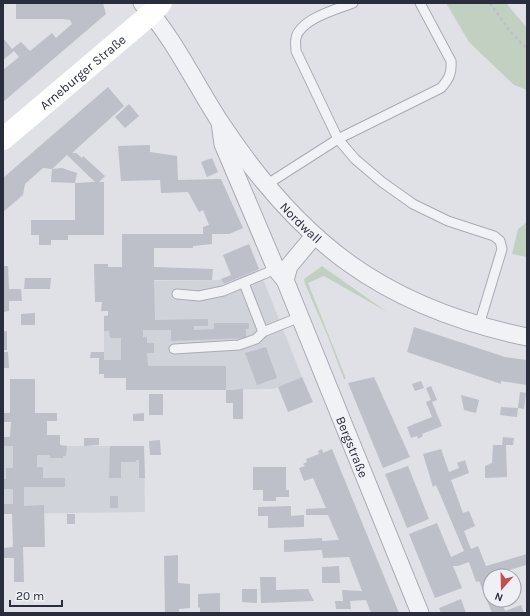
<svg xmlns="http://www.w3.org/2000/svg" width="530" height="616" viewBox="0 0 530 616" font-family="Karla,sans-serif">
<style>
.built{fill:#d1d3db}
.green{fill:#c2d0c1}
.building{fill:#bdbfc9}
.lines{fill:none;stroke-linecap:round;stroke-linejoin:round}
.lane-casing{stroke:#a8abb4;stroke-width:11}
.street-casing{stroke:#a8abb4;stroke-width:19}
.path{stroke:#bdbfc5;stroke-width:2.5;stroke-dasharray:3 3;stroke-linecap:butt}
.lane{stroke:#f1f2f5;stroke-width:9}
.street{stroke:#f1f2f5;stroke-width:17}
.secondary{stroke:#fff;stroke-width:22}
.labels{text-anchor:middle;stroke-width:3;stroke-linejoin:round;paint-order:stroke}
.street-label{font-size:13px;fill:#292d3c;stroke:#eef0f5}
</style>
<rect width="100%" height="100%" fill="#dfe1e7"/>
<path class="built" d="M108,267H122V281L222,280L224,284L259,269L302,377L273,389L144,390V378H104V316L108,315Z
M3,446H144L145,512L3,514Z"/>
<path class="green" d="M446,3H506L527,28V90L514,85L469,42Z
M527,222V257L512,254L518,229Z
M322,266L387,312L324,276L308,283L346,379H344L328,337L305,284L304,279Z"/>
<path class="building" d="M16,3H103L106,14L3,102V70L19,57L14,51L3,60V38L12,49L21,42L30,51L52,33L56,38L72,24L70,20L63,19H16Z
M108,87L124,106L72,153H76L82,158L83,156L105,176L99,182H104V235H68V240H51V245H39V235H31V220H75V183L95,182L67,155L52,169L62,168L77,173L75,183L51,182L52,169L43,168L25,184L23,195L3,212V178Z
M129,104L139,116L125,128L115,117Z
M150,145V152L177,156L178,180L221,179L243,228L229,234H212V244L193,246V248H154V267L213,269L212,280H154L155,320L208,319V326H194V330L214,329V323H249V329H246V338L171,341V330H143V337H147V343H154V353H147L148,366H226V390H126V378H104V374H99V358H90L91,352H104V360H121V338H110L109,331H104V316H108V311H101L102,302H95L94,264H108V267H122V234H203V227L209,225L203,210L199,212L188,192L161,193L160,180L121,181L118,146Z
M212,158L218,172L207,177L201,162Z
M249,244L259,269L224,284L221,279L231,275L223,255Z
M3,266H8L9,289H21L22,301H9V311L3,312Z
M25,278H51L50,289H24Z
M35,313V325H21V314Z
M414,327L505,357L527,360V385L501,381V384L407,352Z
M3,331H7V350H3Z
M266,347L277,378L257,385L245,353Z
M3,352H8L9,368H3Z
M302,377L313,402L288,412L278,387Z
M374,377L410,457L383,468L348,383Z
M10,379H35V413H57V421H47V435H60V445L67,446L66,456H63V458H51L49,455H37V467H43V478H65V487H24V506L44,505L45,547H23L24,582H14V558H3V548L13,547L12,514H3V504H13V489H3V479H6V468H13V446H3V437H10L11,422H3V413H10Z
M421,381L424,388L415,391L412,384Z
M431,386L437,400L432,402L442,426L422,434L423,436L418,439L417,436L411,438L407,427L432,417L426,402L431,400L426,388Z
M243,389V419H233V403H226V390Z
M520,392L526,393L524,409L518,408Z
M149,394H163V415H149Z
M461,395L479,400L476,413L464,410Z
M501,407L518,408L517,417L500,415Z
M144,413V421H133V414Z
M503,437L514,438L513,445H506L507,477L485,478V466L492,463L493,445H502Z
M84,438H99V445L84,446Z
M160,440L161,455H150L149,441Z
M110,446H144L145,478H139V460H136V462H121V478H109Z
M322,449L323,453L332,449L399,613H371L366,600L350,601L351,609H336L335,601H343L342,590L362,591L349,557L323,558L322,550L284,552V540L322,538V541L339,540L328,515H306V509L326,508L313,478L304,481L299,468L305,466L303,464L307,462L306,459L319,454L318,451Z
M441,449L449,472L459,468L457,463L465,460L469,473L451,480L463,513L469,511L475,526L464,531L471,549L478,546L486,566L527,554L526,565L490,576V600H501L505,611L521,605L524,613H492L479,581L476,582L469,562L458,566H453L462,588L435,598L409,534L437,523L451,557L464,551L436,485L433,487L423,454Z
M408,466L429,519L407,528L385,474Z
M253,467H286V490H289V497H276V501H263V490H253Z
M110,496H118V508H110Z
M291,506V516L304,515V527L268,528V516H258V507Z
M67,514H75V524H67Z
M178,555V583L190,584V608L179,609V613H165L164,556Z
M339,566L340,583H322V567Z
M260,577H276V590L308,589L314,601L261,603Z
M242,589H257V603L242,602Z
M220,593V613H200V608L198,607V594Z
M461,599L466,613H441L439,608Z"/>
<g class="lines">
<g class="lane-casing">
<path id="lane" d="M353,3C337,9 300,19 296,38C295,42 296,47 296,51L338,139L355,159L382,182L413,204L448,221L494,236L500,241L502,249L479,325
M266,185L338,139L441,88C449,79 452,73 451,61L420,3
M244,283L263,332
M177,294L199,296L223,291L276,269
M174,349L239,345L256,339L263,332L300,317"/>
</g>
<g class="street-casing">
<g id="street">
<path id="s1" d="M142,3C174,38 194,82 220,122C300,243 383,307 527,337"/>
<path id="s2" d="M220,122L223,144L276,269L285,280L420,613"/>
<path d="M285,280L289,266L314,236"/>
</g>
</g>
<path class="path" d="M490,3L509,30L527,49"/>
<use href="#lane" class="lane"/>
<use href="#street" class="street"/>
<path class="secondary" id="s3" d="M3,139L152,13L161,3"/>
</g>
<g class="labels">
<g class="street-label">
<text dy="5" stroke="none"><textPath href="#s3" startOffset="104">Arneburger Straße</textPath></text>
<text dy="5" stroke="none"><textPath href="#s1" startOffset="272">Nordwall</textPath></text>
<text dy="5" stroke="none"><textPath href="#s2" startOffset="352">Bergstraße</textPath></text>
</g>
</g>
<rect width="530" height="616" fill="none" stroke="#292d3c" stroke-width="8"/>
<g transform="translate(502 588) rotate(200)"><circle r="19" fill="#eef0f5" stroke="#9fa2ab"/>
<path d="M0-3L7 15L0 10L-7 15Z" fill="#c1504f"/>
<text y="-6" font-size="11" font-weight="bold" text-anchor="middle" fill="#292d3c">N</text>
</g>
<path d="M10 600v6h52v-6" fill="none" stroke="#292d3c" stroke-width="2"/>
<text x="16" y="600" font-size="12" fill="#292d3c" stroke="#eef0f5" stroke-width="3" paint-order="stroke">20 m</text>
</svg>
